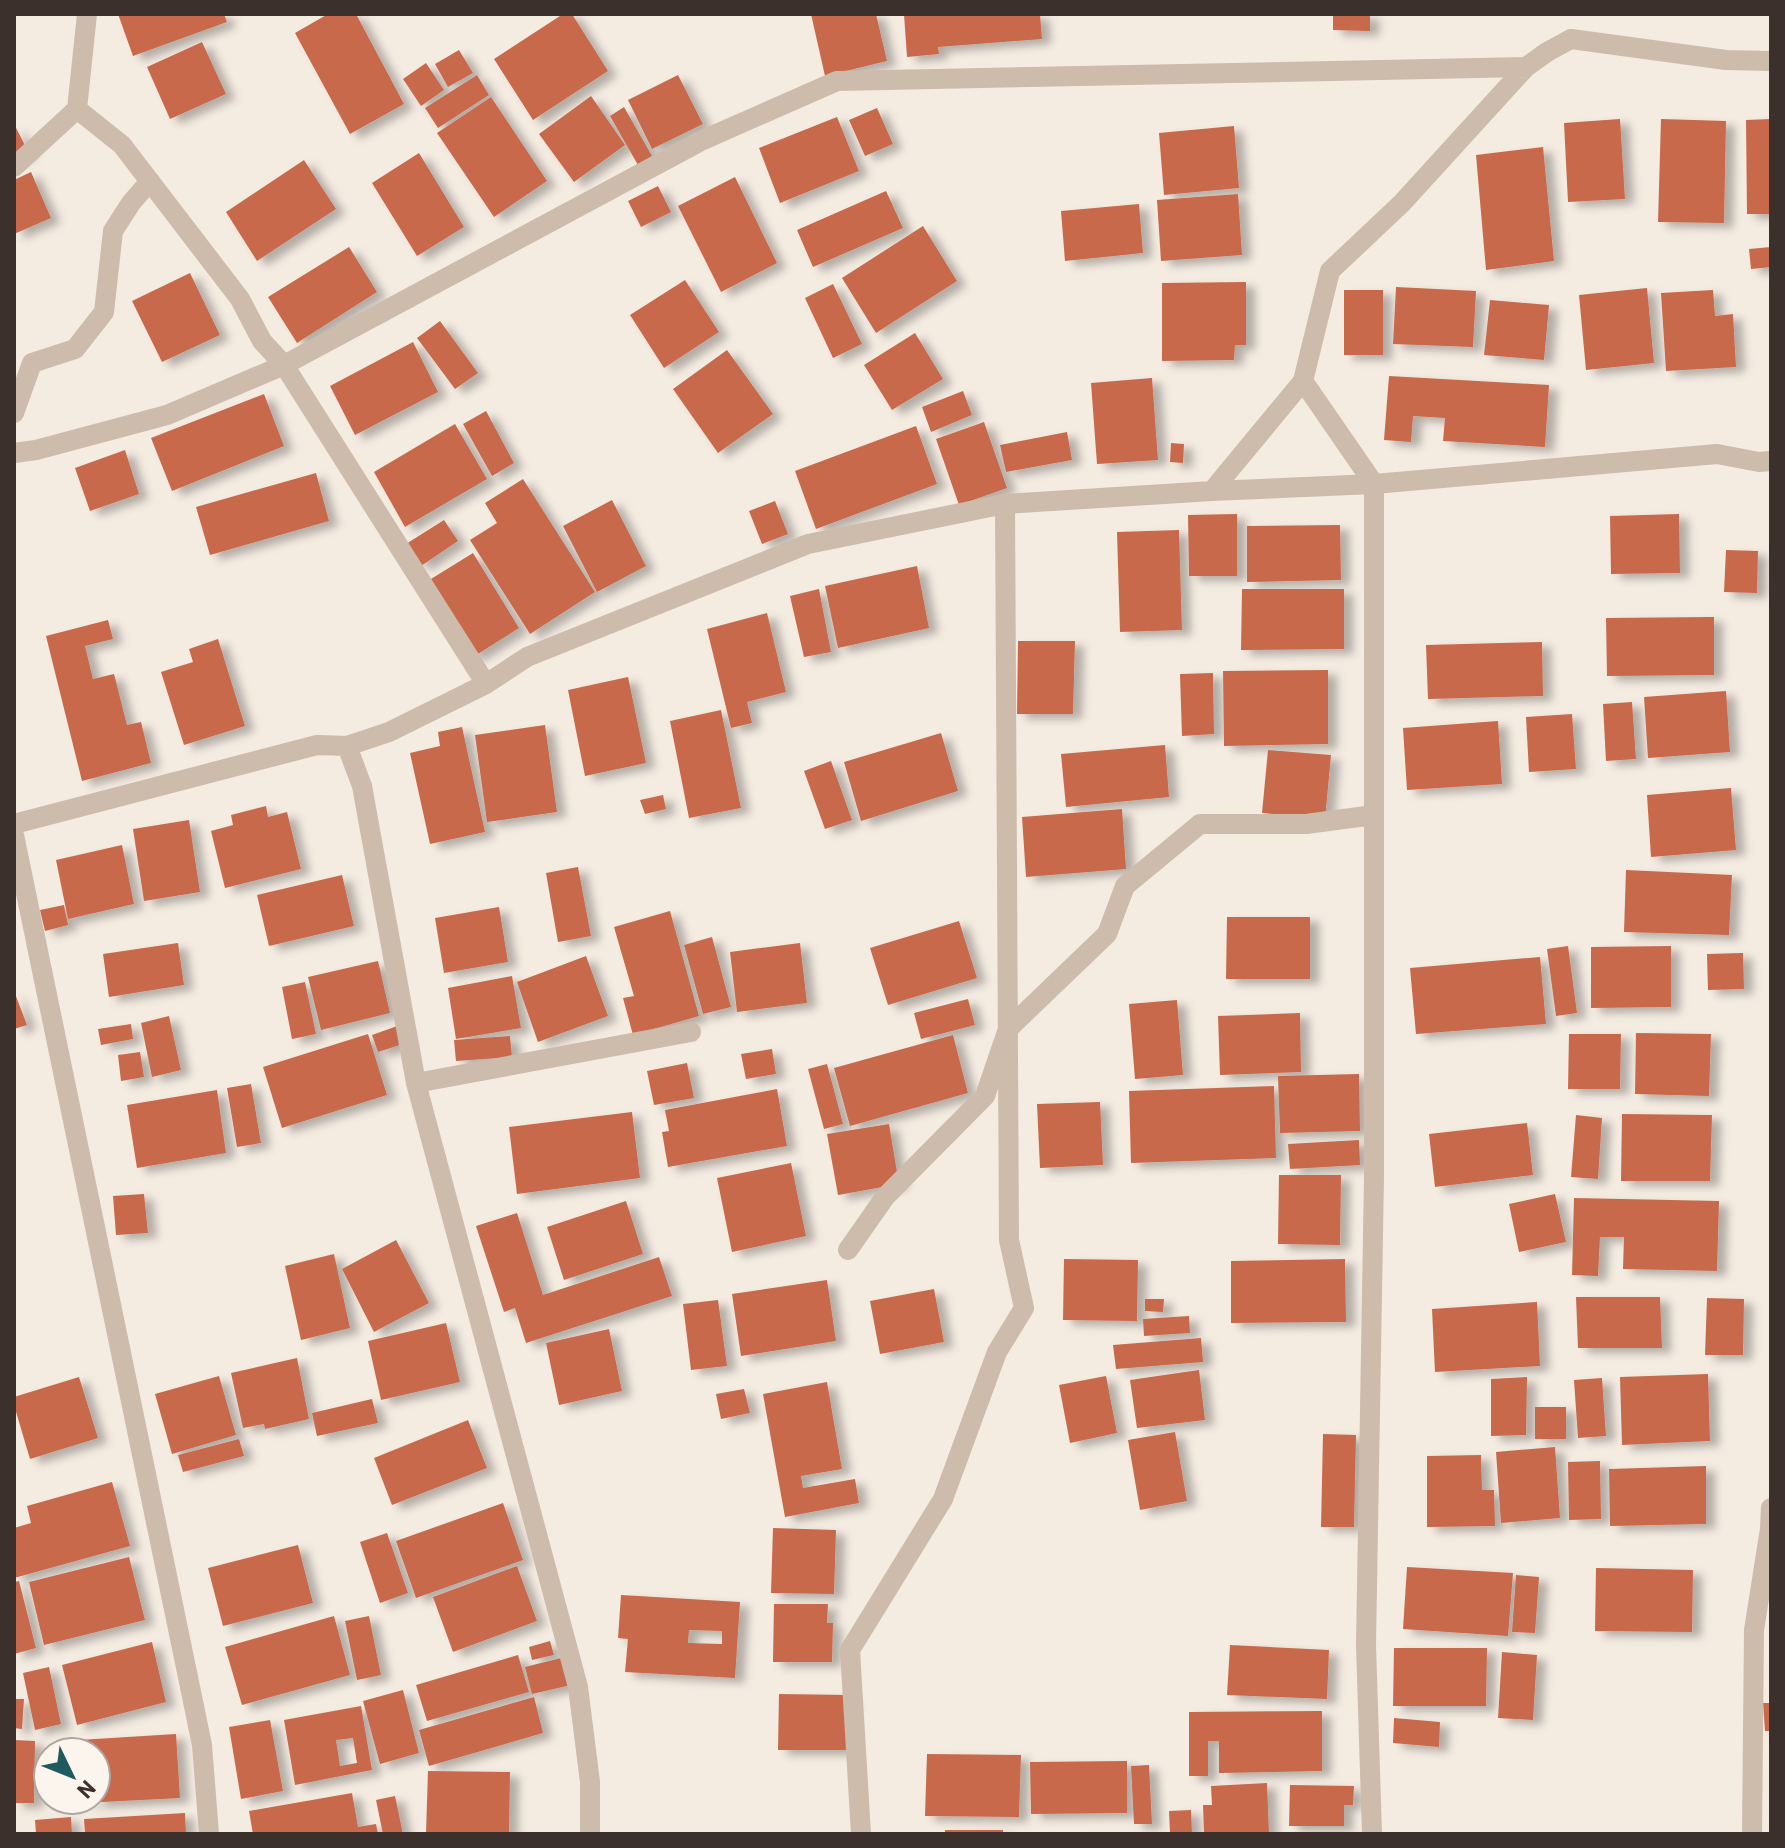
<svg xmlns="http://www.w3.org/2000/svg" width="1785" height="1848" viewBox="0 0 1785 1848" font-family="Barlow,sans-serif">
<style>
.building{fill:#c8694b;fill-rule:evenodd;filter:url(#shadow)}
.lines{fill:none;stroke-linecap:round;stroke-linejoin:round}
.minor{stroke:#cdbbac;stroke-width:20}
</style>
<defs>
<filter id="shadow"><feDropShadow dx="9" dy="5" stdDeviation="4" flood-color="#0004"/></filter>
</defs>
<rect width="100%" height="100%" fill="#f4ebe1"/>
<path class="building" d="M118,14H224L227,22L133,56Z
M328,14H356L404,104L350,134L295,33Z
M563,14H572L608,71L533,120L494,59Z
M811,14H876L887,61L825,76Z
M904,14H1040L1042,39L938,47L939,54L907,57Z
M1333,14H1370V31L1333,30Z
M202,42L226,94L170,119L147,67Z
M459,50L473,73L448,87L435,64Z
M426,63L444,90L421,106L403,79Z
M477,75L489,95L438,128L425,108Z
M678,75L703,124L652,149L628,100Z
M591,96L625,145L574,182L539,134Z
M491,97L547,181L494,217L437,133Z
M624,107L652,156L638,165L610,116Z
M877,108L893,144L865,156L849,120Z
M837,117L859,171L780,203L759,148Z
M1620,119L1625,199L1568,202L1564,123Z
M1661,119L1726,121L1724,223L1658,222Z
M1771,119V214H1747L1746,120Z
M14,124L28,151L14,159Z
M1234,126L1239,188L1164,195L1159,133Z
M1543,147L1554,261L1486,270L1476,155Z
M419,153L464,227L417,256L372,183Z
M304,160L336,209L257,261L226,212Z
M31,172L51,218L14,234V180Z
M735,177L777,263L721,292L678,206Z
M658,186L671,212L641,227L628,201Z
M886,191L903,228L813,267L797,230Z
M1238,194L1242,255L1161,261L1157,200Z
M1139,204L1143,253L1065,261L1061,211Z
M923,226L957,281L876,333L842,278Z
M349,247L377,292L297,343L268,297Z
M1771,247V267L1751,269L1749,249Z
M190,273L220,335L162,362L132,301Z
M685,280L719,332L664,368L630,315Z
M1246,282V345H1235L1234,360L1162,361V283Z
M833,284L862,344L833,358L805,298Z
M1396,287L1476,291L1473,347L1393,344Z
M1647,288L1654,363L1586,370L1579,295Z
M1344,290H1383V355H1344Z
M1713,290L1715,316L1733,314L1736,367L1666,371L1661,293Z
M1490,300L1549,305L1544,360L1484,355Z
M440,321L478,373L455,389L417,338Z
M915,333L943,379L892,410L864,365Z
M413,342L438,392L355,435L330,386Z
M727,350L773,414L718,453L673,389Z
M1389,376L1549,385L1545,447L1443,441L1445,418L1413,416L1411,442L1384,440Z
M1152,378L1158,460L1097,464L1091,383Z
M963,391L972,415L931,432L922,407Z
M264,394L284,446L172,491L151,438Z
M486,411L514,463L492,476L463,424Z
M984,422L1007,488L959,505L936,439Z
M455,424L487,479L405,527L374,472Z
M916,426L937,484L816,529L795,471Z
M1067,432L1072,460L1006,472L1000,445Z
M1171,443L1184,444L1183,463L1170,462Z
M125,450L139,494L90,511L75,468Z
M316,473L329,521L210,555L196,507Z
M523,479L595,592L530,634L470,540L497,523L485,503Z
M612,500L646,566L597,592L563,526Z
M775,501L788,534L762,544L749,511Z
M1237,514V576H1189L1188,515Z
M1679,514L1680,573L1611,574L1610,516Z
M444,520L458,541L421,566L406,544Z
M1340,525L1341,580L1247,582V526Z
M1179,530L1182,630L1120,632L1117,532Z
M1726,550L1758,551L1757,593L1724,592Z
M473,553L519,628L473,657L426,582Z
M917,566L929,628L838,648L825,586Z
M819,589L831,652L804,657L790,596Z
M1242,589H1344V649L1241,650Z
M767,613L786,692L747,702L752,723L731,728L707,629Z
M1714,617V675L1607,676L1606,618Z
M108,620L113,639L85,646L93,679L114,674L127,725L141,722L151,763L82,781L46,636Z
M218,639L245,726L184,745L161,672L193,662L189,649Z
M1018,641H1075L1073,714H1017Z
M1542,642L1543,696L1428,699L1426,645Z
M1328,670V744L1224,746L1223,671Z
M1213,673L1214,734L1182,736L1180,674Z
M628,677L646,763L585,776L568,690Z
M1726,691L1730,752L1648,758L1644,697Z
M1632,702L1636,759L1606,761L1603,704Z
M721,710L741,808L689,818L670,721Z
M1572,714L1576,769L1529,772L1526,717Z
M1498,721L1502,784L1407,790L1403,728Z
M545,725L557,812L487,822L475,735Z
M462,727L485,832L430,844L410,753L440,746L438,732Z
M941,733L958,791L861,821L844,762Z
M1165,745L1169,797L1066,807L1061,754Z
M1268,750L1331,755L1325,819L1262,813Z
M831,761L852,820L825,829L804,771Z
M1731,788L1736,850L1651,857L1647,795Z
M663,795L666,809L645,814L640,800Z
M266,806L268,817L287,812L301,869L225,888L211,831L233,825L231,815Z
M1122,809L1126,869L1026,877L1022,817Z
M189,820L200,892L144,901L133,829Z
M122,845L134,904L68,919L56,860Z
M578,867L591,936L558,942L546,873Z
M1626,870L1732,875L1729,935L1624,932Z
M342,875L354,926L269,946L257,895Z
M64,905L68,925L45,931L40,910Z
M499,907L508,962L444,973L435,918Z
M670,911L699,1016L633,1035L623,998L634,996L614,927Z
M1227,917H1310V979H1226Z
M959,921L977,978L888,1005L870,948Z
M712,937L731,1007L703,1014L684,945Z
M178,943L184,985L109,997L103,954Z
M800,943L807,1003L737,1012L730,952Z
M1568,946L1577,1013L1556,1016L1547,949Z
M1671,946V1007L1591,1008V947Z
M1743,953L1744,989L1708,990L1707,954Z
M586,956L608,1016L538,1042L517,982Z
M1540,957L1546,1024L1416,1034L1410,968Z
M378,961L390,1013L321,1030L308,977Z
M512,976L521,1028L456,1039L448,988Z
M305,982L316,1034L292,1039L282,987Z
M14,991L27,1025L14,1029Z
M968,999L975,1025L921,1039L914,1013Z
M1177,1000L1183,1075L1135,1079L1129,1004Z
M1300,1013L1301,1072L1220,1075L1218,1016Z
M169,1016L181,1070L152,1077L141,1023Z
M131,1024L133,1039L101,1045L98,1029Z
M400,1025L406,1043L378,1052L372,1035Z
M1636,1033L1711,1034L1709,1096L1635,1094Z
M368,1034L387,1095L282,1128L263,1067Z
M1569,1034H1621L1620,1089H1568Z
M953,1035L968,1093L850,1126L834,1068Z
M510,1036L512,1057L456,1061L454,1040Z
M772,1049L776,1074L746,1079L741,1054Z
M140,1052L144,1077L121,1081L118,1055Z
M687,1063L694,1098L654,1105L647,1071Z
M827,1064L843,1124L824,1129L808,1069Z
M1359,1074L1360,1131L1280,1133L1278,1076Z
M251,1084L261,1143L237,1147L227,1088Z
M1274,1086L1276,1158L1131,1163L1129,1091Z
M777,1089L787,1146L668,1167L662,1132L669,1131L665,1110Z
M217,1090L226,1153L137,1168L127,1105Z
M1100,1102L1103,1165L1040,1168L1037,1104Z
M632,1112L640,1178L517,1194L509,1127Z
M1622,1114L1712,1115L1710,1181H1621Z
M1576,1115L1602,1118L1598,1179L1571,1177Z
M1527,1123L1533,1175L1435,1187L1429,1134Z
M889,1124L899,1184L838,1195L827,1134Z
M1359,1140L1360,1165L1290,1169L1288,1144Z
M791,1163L806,1236L732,1252L717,1178Z
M1279,1175H1341L1340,1245L1278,1244Z
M144,1194L148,1233L116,1235L113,1196Z
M1555,1194L1566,1242L1519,1252L1509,1204Z
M1574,1198L1719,1201L1717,1271L1623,1269L1624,1237H1600L1598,1276L1572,1275Z
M626,1201L643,1254L564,1280L547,1227Z
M517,1213L543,1295L659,1257L672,1296L526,1343L515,1308L504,1312L476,1226Z
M396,1240L429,1303L374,1332L342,1269Z
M334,1254L350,1328L301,1340L285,1266Z
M1064,1259L1138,1260L1137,1321L1063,1320Z
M1345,1259L1346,1322L1231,1323V1261Z
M827,1280L836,1341L741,1356L732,1294Z
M934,1289L944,1342L880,1354L870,1301Z
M1576,1297H1660L1662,1348H1578Z
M1707,1298L1744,1299L1743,1355H1705Z
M1145,1299H1164L1163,1312L1145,1311Z
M718,1300L727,1366L691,1370L683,1304Z
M1537,1302L1540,1366L1435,1372L1432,1309Z
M1189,1316L1190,1333L1144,1336L1143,1319Z
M446,1323L460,1382L381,1400L368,1341Z
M609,1329L622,1391L559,1405L546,1343Z
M1201,1338L1203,1362L1116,1369L1113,1345Z
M297,1358L309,1419L265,1429L264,1424L243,1428L231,1373Z
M1199,1370L1205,1420L1137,1428L1130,1380Z
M1708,1374L1710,1441L1622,1445L1620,1377Z
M219,1376L236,1435L172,1454L155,1394Z
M1106,1376L1117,1433L1070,1443L1059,1385Z
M79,1377L98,1438L30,1459L14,1405V1397Z
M1527,1377L1526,1435L1491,1436V1379Z
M1602,1378L1606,1436L1578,1438L1574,1380Z
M827,1382L842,1469L801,1476L803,1488L855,1479L859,1503L785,1517L763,1394Z
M744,1389L750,1413L721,1419L716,1394Z
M372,1399L378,1423L317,1436L312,1413Z
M1535,1407H1566V1439H1535Z
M468,1420L487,1468L392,1505L374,1458Z
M1175,1432L1187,1501L1140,1510L1128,1440Z
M1323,1434L1356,1435L1354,1527H1321Z
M239,1439L244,1456L183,1472L178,1455Z
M1555,1447L1560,1518L1501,1523L1496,1452Z
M1481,1455L1482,1490H1494L1495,1526L1427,1527V1456Z
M1600,1461L1601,1519L1569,1520L1568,1462Z
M1706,1466V1524L1610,1526L1609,1469Z
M112,1482L130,1546L14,1578V1528L31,1523L27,1506Z
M503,1503L523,1560L416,1598L396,1541Z
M773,1528L836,1530L834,1594L771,1593Z
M387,1533L408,1593L380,1603L360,1542Z
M298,1545L313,1603L223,1626L208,1568Z
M129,1557L145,1620L44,1645L29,1582Z
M517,1566L537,1621L453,1652L433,1597Z
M1407,1567L1513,1573L1508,1636L1403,1629Z
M1596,1568L1693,1570L1692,1632L1595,1631Z
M1516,1575L1539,1577L1535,1633L1512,1632Z
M19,1581L36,1648L14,1654V1582Z
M621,1595L740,1602L735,1678L625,1672L628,1639L618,1638ZM689,1630L722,1631V1644L688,1643Z
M774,1604H828L827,1623H833L832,1662H773Z
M334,1616L350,1675L242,1705L225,1647Z
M369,1616L381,1675L357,1680L345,1621Z
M550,1641L554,1655L532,1660L529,1647Z
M152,1642L166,1702L77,1725L62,1665Z
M1230,1645L1329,1650L1327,1699L1227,1695Z
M1394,1648H1487L1486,1706H1393Z
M1502,1652L1537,1655L1533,1720L1498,1718Z
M518,1655L529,1692L427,1721L416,1685Z
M565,1657L571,1685L532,1694L525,1667Z
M49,1667L61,1724L35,1730L23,1673Z
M403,1690L419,1753L380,1764L363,1701Z
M779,1694L848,1695L847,1750H778Z
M534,1697L543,1733L429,1766L419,1730Z
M14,1699H24L22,1729L14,1728Z
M1763,1703H1771V1731H1765Z
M361,1706L372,1770L295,1785L284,1720ZM353,1738L357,1763L340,1766L336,1740Z
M1322,1711V1771L1219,1773V1741H1208V1776H1189V1712Z
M1394,1718L1440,1722L1439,1747L1393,1743Z
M270,1720L283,1791L241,1799L229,1727Z
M176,1734L180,1798L83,1803V1800H96V1752H80L79,1740Z
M14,1740L35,1741L34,1803H14Z
M927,1754L1021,1755L1019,1817L925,1816Z
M1127,1761V1813L1031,1814L1030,1762Z
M1149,1765L1152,1824H1134L1131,1766Z
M428,1771L510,1772L509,1834L426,1833Z
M1267,1783L1269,1834H1204L1203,1805H1212L1211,1786Z
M1290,1785L1354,1786L1353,1805H1344V1826H1289Z
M352,1793L358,1827L376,1824L378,1834H253L249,1811Z
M395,1796L403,1834H383L376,1800Z
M1191,1810L1192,1834H1170L1169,1811Z
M185,1813L186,1834H85L84,1819Z
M71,1817L72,1834H36L35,1820Z
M945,1830H1003V1834H945Z"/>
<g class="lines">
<path class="minor" d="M77,109L122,145L240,299L262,341L284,365L486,684
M14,167L77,109L87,14
M1303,381L1374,484V1176L1366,1645L1372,1834
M14,413L32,363L75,349L104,312L113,231L131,203L150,181
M14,453L36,450L167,415L284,365L703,140L837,81L1526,67L1547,52L1571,39L1726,60L1771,61
M1212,491L1303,381L1330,271L1402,203L1526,67
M347,746L362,786L416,1083L578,1687L590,1782V1834
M14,824L317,745L347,746L389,732L486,684L527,657L808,544L1005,504L1212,491L1374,484L1717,454L1759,462L1771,461
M14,835L202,1745L209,1834
M416,1083L691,1032
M848,1250L885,1197L985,1096L1008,1029L1107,934L1125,886L1200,824H1306L1374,815
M861,1834L850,1650L943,1499L997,1352L1024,1308L1009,1240L1005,504
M1752,1834L1754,1630L1770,1529L1771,1508"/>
</g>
<rect width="1785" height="1848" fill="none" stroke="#3b302b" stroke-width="32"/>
<g transform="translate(72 1776) rotate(133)"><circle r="38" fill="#fbf5ee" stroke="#aea6a0" stroke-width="2"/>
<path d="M0-6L14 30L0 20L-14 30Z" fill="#1f5a5e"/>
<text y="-12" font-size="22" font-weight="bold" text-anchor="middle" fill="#3b302b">N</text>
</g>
</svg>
